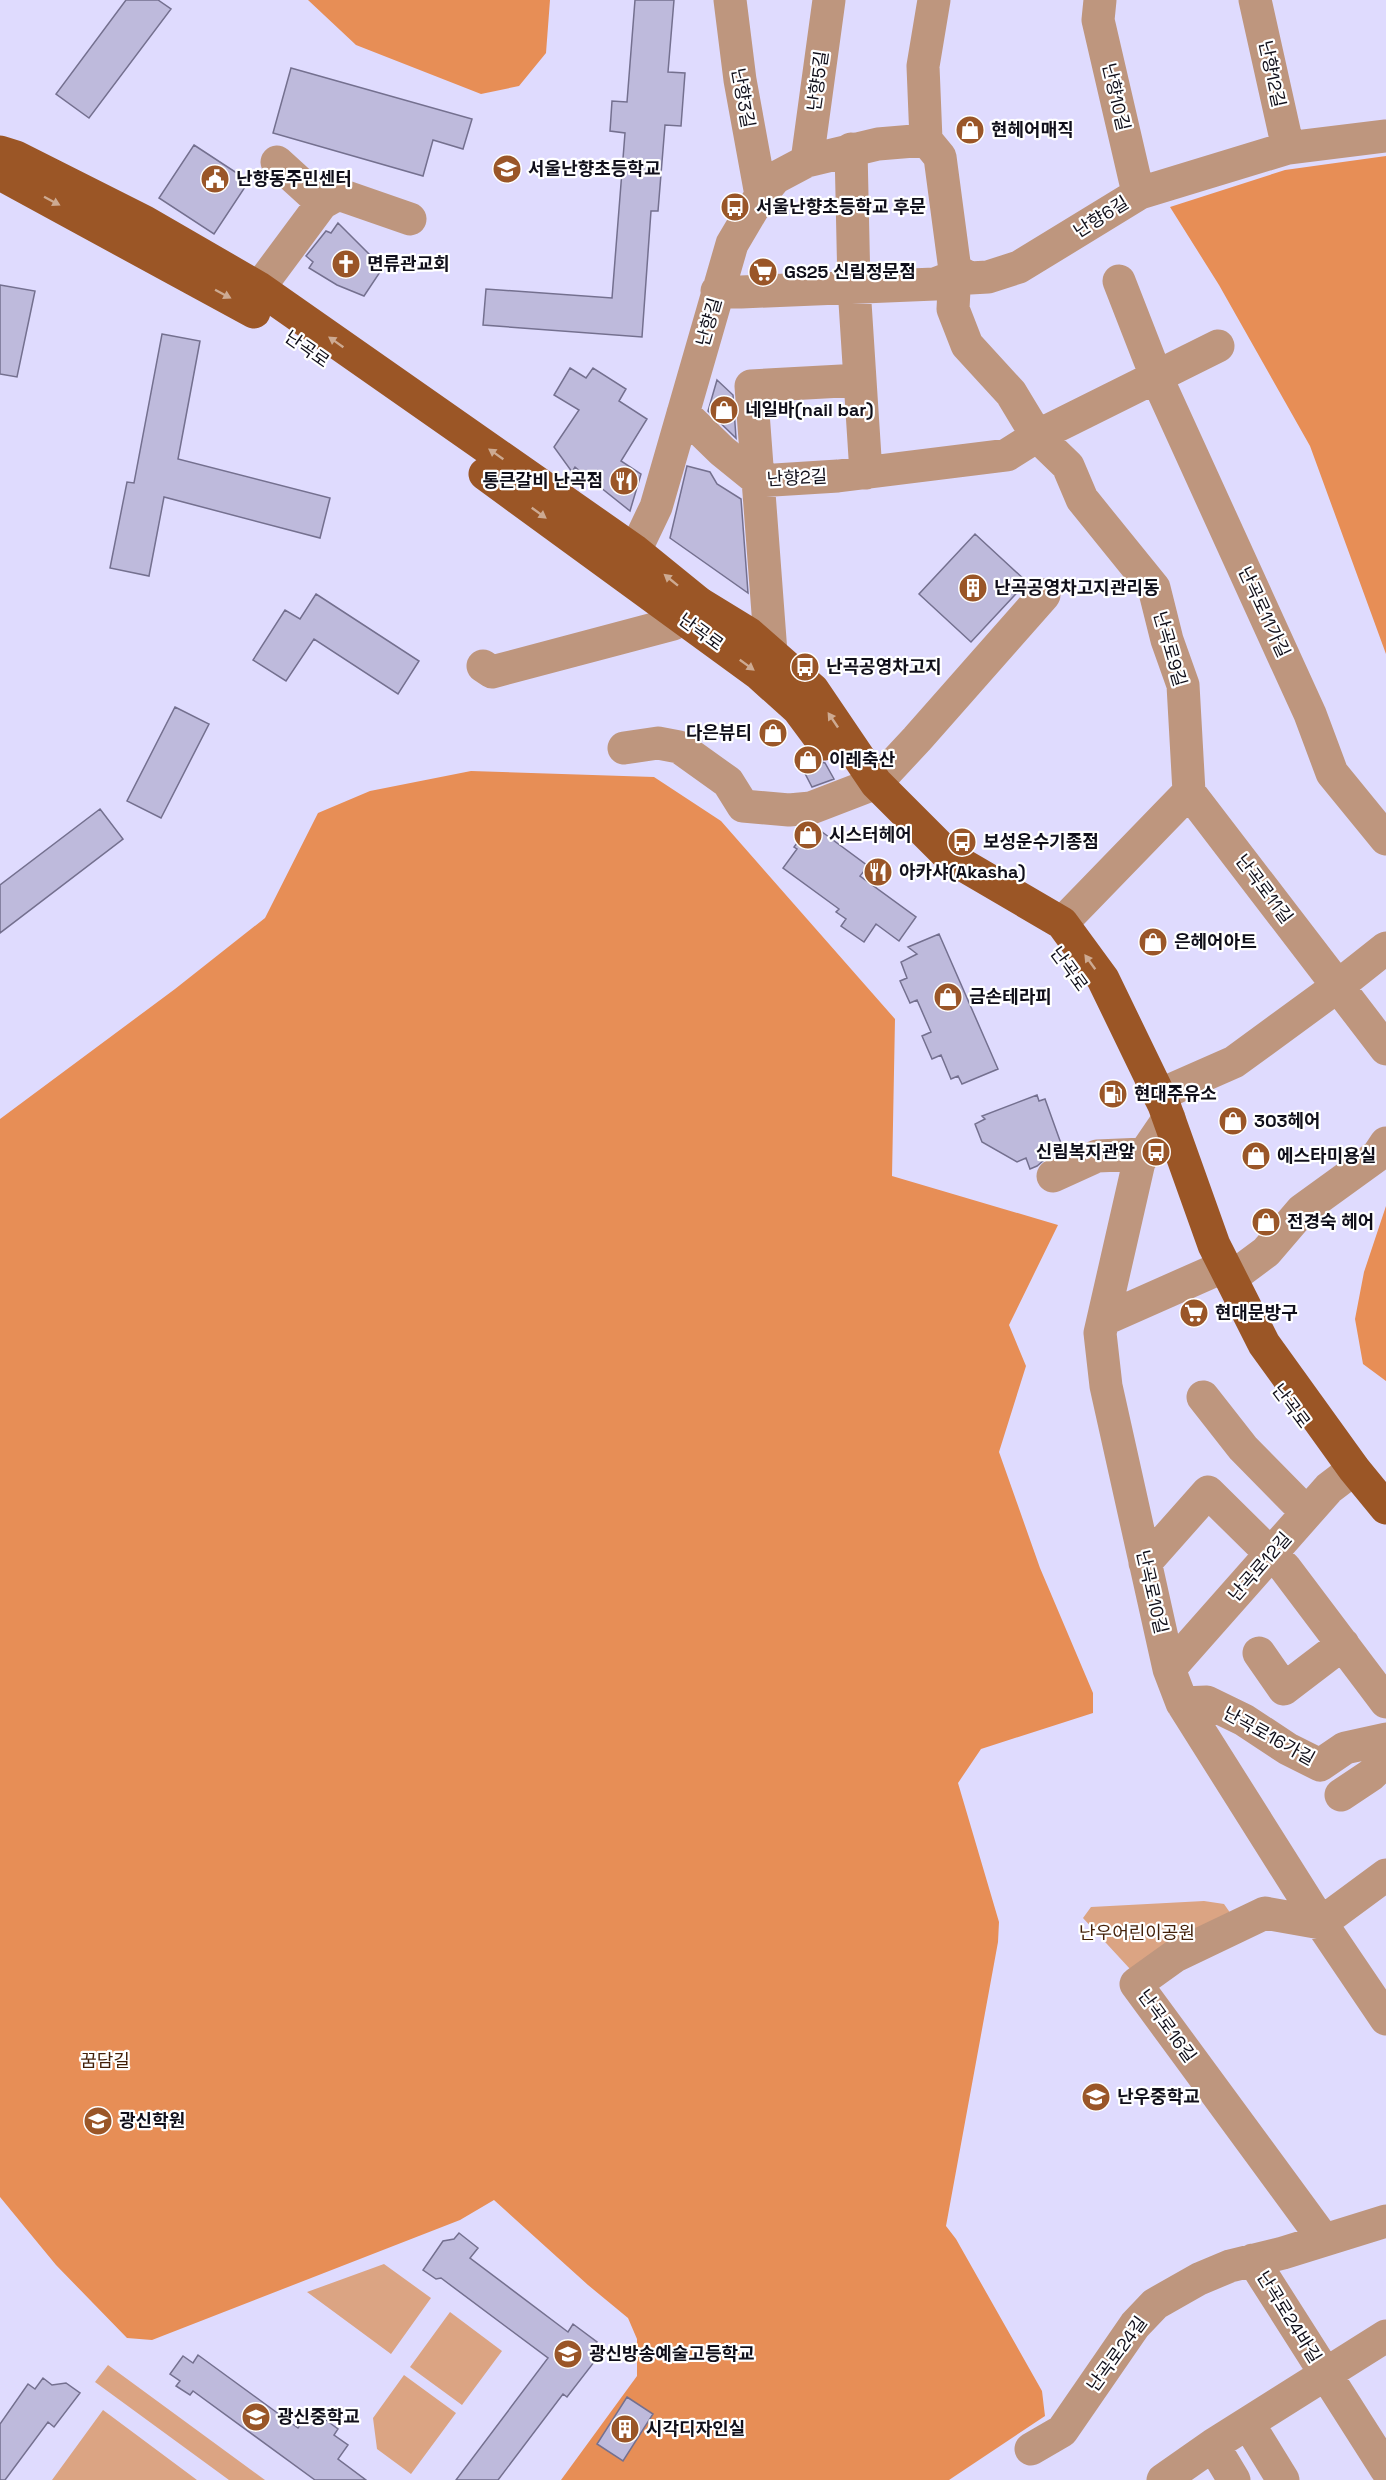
<svg xmlns="http://www.w3.org/2000/svg" width="1386" height="2480" viewBox="0 0 1386 2480" font-family="'Space Grotesk','Noto Sans KR',sans-serif">
<style>
.green{fill:#dba483}
.forest{fill:#e78e56}
.building{fill:#bebadc;stroke:#74708f;stroke-width:1.5}
.lines{fill:none;stroke-linecap:round;stroke-linejoin:round}
.minor{stroke:#be967e;stroke-width:33}
.major{stroke:#9b5626;stroke-width:33}
.oneway{fill:#cdaa92}
.labels{text-anchor:middle;stroke-width:4.5;stroke-linejoin:round;paint-order:stroke}
.street-label{font-size:18px;fill:#100f1a;stroke:#fff}
.poi-label{font-size:18px;font-weight:bold;fill:#100f1a;stroke:#fff;text-anchor:start}
.park-label{font-size:18px;fill:#421f07;stroke:#fff}
</style>
<rect width="100%" height="100%" fill="#dfdbfe"/>
<path class="green" d="M1204,1901L1224,1904L1231,1914L1130,1969L1083,1918L1091,1907Z
M384,2264L431,2298L391,2354L307,2292Z
M450,2312L502,2351L462,2405L410,2367Z
M108,2365L265,2480H229L95,2382Z
M404,2375L456,2413L411,2474L377,2449L373,2418Z
M103,2410L197,2480H52Z"/>
<path class="forest" d="M308,0H550L546,53L519,86L481,94L356,45Z
M1386,156V654L1310,446L1219,285L1170,207L1285,170Z
M471,771L654,777L721,821L895,1019L892,1176L1058,1225L1009,1325L1026,1366L999,1452L1040,1568L1093,1693V1713L981,1749L958,1783L999,1922L998,1942L946,2226L956,2239L1042,2391L1045,2416L949,2480H561L637,2376V2339L628,2318L588,2285L494,2200L460,2220L152,2340L127,2338L56,2265L0,2197V1119L175,989L265,918L318,813L370,791Z
M1386,1206V1381L1363,1364L1355,1319L1364,1272Z"/>
<path class="building" d="M126,0H158L171,9L89,118L56,94Z
M635,0H674L668,72L685,73L681,126L665,125L658,211H651L642,337L483,325L486,289L612,298L625,133L610,131L612,101L627,102Z
M291,68L472,119L463,149L433,140L423,176L273,133Z
M194,145L249,181L214,234L159,198Z
M338,223L370,255L380,272L364,296L337,285L309,268L313,262L306,256L326,231L331,233Z
M0,285L35,291L17,377L0,374Z
M162,334L200,341L178,459L330,498L320,538L164,497L149,576L110,568L127,482L134,483Z
M570,368L586,378L593,368L626,389L619,401L647,419L621,461L641,474L630,511L575,467L572,472L554,447L579,410L554,395Z
M717,380L733,395L736,438L708,411Z
M687,466L710,472L717,484L741,499L748,593L670,538Z
M975,534L1027,582L971,642L919,594Z
M316,594L419,661L398,694L314,639L286,681L253,660L285,610L300,619Z
M175,707L209,724L161,818L127,801Z
M806,751L816,761L825,763L834,779L812,787L796,756Z
M100,809L123,839L0,933V885Z
M814,826L868,866L860,876L916,917L899,941L876,924L864,942L841,926L846,919L836,912L839,909L783,868L797,849L794,847L809,827Z
M939,934L998,1069L962,1084L958,1076L951,1079L941,1055L932,1059L922,1036L931,1032L917,1000L910,1003L900,981L907,978L901,962L917,954L908,947Z
M1037,1095L1039,1101L1045,1099L1063,1149L1043,1157L1044,1160L1037,1166L1030,1169L1026,1158L1017,1162L982,1142L975,1124L985,1119L982,1116Z
M459,2233L478,2248L470,2258L568,2332L573,2324L597,2342L590,2351L598,2357L567,2397L563,2394L498,2480H456L548,2358L441,2278L436,2279L423,2270L443,2241L454,2239Z
M198,2355L298,2428L307,2416L319,2424L323,2418L338,2429L334,2435L348,2445L338,2459L366,2480H315L193,2391L190,2395L176,2386L180,2381L170,2374L183,2356L193,2363Z
M43,2378L52,2385L66,2383L80,2393L54,2427L48,2422L5,2480H0V2424L28,2384L35,2389Z
M627,2397L653,2414L623,2461L597,2444Z"/>
<g class="lines">
<path class="minor" d="M730,0L740,80L761,195
M1100,0L1098,20L1136,184L1140,193
M1255,0L1288,148
M926,140L940,157L955,270L970,278L988,277L1019,267L1140,193L1288,148L1386,136
M926,140L923,66L934,0
M851,149L854,287L860,380
M807,161L829,0
M277,162L322,203
M955,270L953,309L967,345L1011,393L1037,436L1068,466L1082,499L1154,588L1167,640L1183,685L1189,792L1062,923
M1119,281L1156,376L1310,714L1332,773L1386,839
M259,288L322,203L338,194L410,219
M717,291L741,292L935,284L956,276
M683,413L722,451L759,481L838,476L1007,455L1037,436L1218,346
M635,551L656,507L732,244L761,195L775,178L807,161L878,144L926,140
M771,653L751,386L860,380L866,473
M483,666L492,672L673,624L699,603
M624,748L658,743L679,747L728,782L743,806L789,810L811,808L876,783L917,739L1044,595
M1189,792L1386,1049
M1159,1095L1234,1062L1338,986L1386,948
M1169,1118L1139,1162L1100,1333L1106,1386L1169,1669L1182,1703L1315,1914L1386,2019
M1053,1176L1097,1156L1144,1154
M1231,1278L1266,1252L1302,1210L1378,1155L1386,1143
M1103,1320L1225,1266
M1203,1397L1243,1448L1307,1513
M1145,1563L1208,1492L1285,1568L1386,1702
M1259,1653L1284,1689L1343,1644
M1169,1669L1329,1488L1354,1469
M1182,1703L1207,1702L1244,1720L1288,1749L1320,1765L1345,1748L1386,1739
M1341,1795L1371,1775L1386,1761
M1324,2240L1136,1984L1175,1956L1265,1913L1321,1923L1386,1875
M1253,2260L1386,2469
M1248,2423L1283,2480
M1213,2445L1234,2480
M1031,2449L1062,2431L1135,2325L1155,2304L1199,2279L1230,2266L1283,2253L1386,2221
M1163,2480L1213,2445L1386,2336"/>
<path class="major" d="M0,152L16,157L145,222L259,288L635,551L699,603L748,633L813,690L876,783L951,858L1062,923L1103,979L1164,1105L1214,1245L1264,1344L1354,1469L1386,1508
M4,176L254,312
M485,474L759,674L798,709L824,744"/>
</g>
<defs><path id="oneway-solid" d="M-6-.8H1V-3.2L6.5 0L1 3.2V.8H-6Z" transform="scale(1.5)"/></defs>
<g class="oneway">
<use href="#oneway-solid" transform="translate(52 201) rotate(28)"/>
<use href="#oneway-solid" transform="translate(223 294) rotate(28)"/>
<use href="#oneway-solid" transform="translate(336 342) rotate(-145)"/>
<use href="#oneway-solid" transform="translate(496 454) rotate(-145)"/>
<use href="#oneway-solid" transform="translate(539 513) rotate(36)"/>
<use href="#oneway-solid" transform="translate(671 580) rotate(-141)"/>
<use href="#oneway-solid" transform="translate(747 665) rotate(36)"/>
<use href="#oneway-solid" transform="translate(833 720) rotate(-124)"/>
<use href="#oneway-solid" transform="translate(1090 962) rotate(-126)"/>
</g>
<defs>
<g id="shop-disc" transform="scale(1.5)"><circle r="9.5" fill="#9a5628" stroke="#fff"/><path d="M-5-2.5h2.3a2.7 3.5 0 0 1 5.4 0H5L5.5 6h-11ZM-1.5-2.5h3a1.5 2.3 0 0 0-3 0Z" fill="#fff"/></g>
<g id="school-disc" transform="scale(1.5)"><circle r="9.5" fill="#9a5628" stroke="#fff"/><path d="M0-5L7-2L0 1L-7-2ZM-4 1L0 2.5L4 1V4Q0 6-4 4Z" fill="#fff"/></g>
<g id="civic-disc" transform="scale(1.5)"><circle r="9.5" fill="#9a5628" stroke="#fff"/><path d="M-.6-6.5H3V-4.5H.6V-3L4-1V1h2V6H-6V1h2V-1L-.6-3ZM-1.2 2.5V6h2.4V2.5Z" fill="#fff"/></g>
<g id="bus-disc" transform="scale(1.5)"><circle r="9.5" fill="#9a5628" stroke="#fff"/><path d="M-5-6H5V4H4V6H2V4H-2V6H-4V4H-5ZM-3.5-4V0h7V-4ZM-3.5 1.2v1.5H-2V1.2ZM2 1.2v1.5H3.5V1.2Z" fill="#fff"/></g>
<g id="church-disc" transform="scale(1.5)"><circle r="9.5" fill="#9a5628" stroke="#fff"/><path d="M-1.2-6h2.4v3.5h3.3v2.4h-3.3V6h-2.4V-.1h-3.3v-2.4h3.3Z" fill="#fff"/></g>
<g id="supermarket-disc" transform="scale(1.5)"><circle r="9.5" fill="#9a5628" stroke="#fff"/><path d="M-6-5.5h2.5l.6 2H6L4.5 2H-2.5L-4.4-4H-6ZM-1.5 3.2a1.3 1.3 0 1 0 .1 0ZM3 3.2a1.3 1.3 0 1 0 .1 0Z" fill="#fff"/></g>
<g id="restaurant-disc" transform="scale(1.5)"><circle r="9.5" fill="#9a5628" stroke="#fff"/><path d="M-5-6h1v4h1v-4h1v4h1v-4h1v5L-1.5 .5V6h-2V.5L-5-1ZM5-6V6H3V1.5H1.5Q1.5-4 5-6Z" fill="#fff"/></g>
<g id="building-disc" transform="scale(1.5)"><circle r="9.5" fill="#9a5628" stroke="#fff"/><path d="M-4-6H4V6H1V3H-1V6H-4ZM-2.5-4.3h1.7v1.8h-1.7ZM.8-4.3h1.7v1.8H.8ZM-2.5-1h1.7V.8h-1.7ZM.8-1h1.7V.8H.8Z" fill="#fff"/></g>
<g id="fuel-disc" transform="scale(1.5)"><circle r="9.5" fill="#9a5628" stroke="#fff"/><path d="M-5.5-6h7V0h2V4h1.3V-2.5L3-4.5l.8-.8L6-3V5H2.5V1h-1V6h-7ZM-4.2-4.7v3.2H.2V-4.7Z" fill="#fff"/></g>
</defs>
<g fill-rule="evenodd">
<use href="#shop-disc" x="970" y="130"/>
<use href="#school-disc" x="507" y="169"/>
<use href="#civic-disc" x="215" y="179"/>
<use href="#bus-disc" x="735" y="207"/>
<use href="#church-disc" x="346" y="264"/>
<use href="#supermarket-disc" x="763" y="272"/>
<use href="#shop-disc" x="724" y="410"/>
<use href="#restaurant-disc" x="624" y="481"/>
<use href="#building-disc" x="973" y="588"/>
<use href="#bus-disc" x="805" y="667"/>
<use href="#shop-disc" x="773" y="733"/>
<use href="#shop-disc" x="808" y="760"/>
<use href="#shop-disc" x="808" y="835"/>
<use href="#bus-disc" x="962" y="842"/>
<use href="#restaurant-disc" x="878" y="872"/>
<use href="#shop-disc" x="1153" y="942"/>
<use href="#shop-disc" x="948" y="997"/>
<use href="#fuel-disc" x="1113" y="1094"/>
<use href="#shop-disc" x="1233" y="1121"/>
<use href="#bus-disc" x="1156" y="1152"/>
<use href="#shop-disc" x="1256" y="1156"/>
<use href="#shop-disc" x="1266" y="1222"/>
<use href="#supermarket-disc" x="1194" y="1313"/>
<use href="#school-disc" x="1096" y="2097"/>
<use href="#school-disc" x="98" y="2121"/>
<use href="#school-disc" x="568" y="2354"/>
<use href="#school-disc" x="256" y="2417"/>
<use href="#building-disc" x="625" y="2429"/>
</g>
<g class="labels">
<g class="street-label">
<text transform="translate(1272 74) rotate(78)" y="6">난향12길</text>
<text transform="translate(818 81) rotate(-82)" y="6">난향5길</text>
<text transform="translate(1116 97) rotate(77)" y="6">난향10길</text>
<text transform="translate(743 98) rotate(80)" y="6">난향3길</text>
<text transform="translate(1101 217) rotate(-32)" y="6">난향6길</text>
<text transform="translate(709 322) rotate(-74)" y="6">난향길</text>
<text transform="translate(307 349) rotate(35)" y="6">난곡로</text>
<text transform="translate(797 478) rotate(-3)" y="6">난향2길</text>
<text transform="translate(1264 612) rotate(65)" y="6">난곡로11가길</text>
<text transform="translate(701 632) rotate(36)" y="6">난곡로</text>
<text transform="translate(1170 649) rotate(74)" y="6">난곡로9길</text>
<text transform="translate(1264 889) rotate(53)" y="6">난곡로11길</text>
<text transform="translate(1069 969) rotate(54)" y="6">난곡로</text>
<text transform="translate(1291 1406) rotate(53)" y="6">난곡로</text>
<text transform="translate(1260 1567) rotate(-49)" y="6">난곡로12길</text>
<text transform="translate(1152 1592) rotate(77)" y="6">난곡로10길</text>
<text transform="translate(1269 1736) rotate(29)" y="6">난곡로16가길</text>
<text transform="translate(1167 2026) rotate(54)" y="6">난곡로16길</text>
<text transform="translate(1289 2317) rotate(58)" y="6">난곡로24바길</text>
<text transform="translate(1117 2354) rotate(-54)" y="6">난곡로24길</text>
</g>
<g class="poi-label">
<text x="991" y="136">현헤어매직</text>
<text x="528" y="175">서울난향초등학교</text>
<text x="236" y="185">난향동주민센터</text>
<text x="756" y="213">서울난향초등학교 후문</text>
<text x="367" y="270">면류관교회</text>
<text x="784" y="278">GS25 신림정문점</text>
<text x="745" y="416">네일바(nail bar)</text>
<text x="603" y="487" text-anchor="end">통큰갈비 난곡점</text>
<text x="994" y="594">난곡공영차고지관리동</text>
<text x="826" y="673">난곡공영차고지</text>
<text x="752" y="739" text-anchor="end">다은뷰티</text>
<text x="829" y="766">이레축산</text>
<text x="829" y="841">시스터헤어</text>
<text x="983" y="848">보성운수기종점</text>
<text x="899" y="878">아카샤(Akasha)</text>
<text x="1174" y="948">은헤어아트</text>
<text x="969" y="1003">금손테라피</text>
<text x="1134" y="1100">현대주유소</text>
<text x="1254" y="1127">303헤어</text>
<text x="1135" y="1158" text-anchor="end">신림복지관앞</text>
<text x="1277" y="1162">에스타미용실</text>
<text x="1287" y="1228">전경숙 헤어</text>
<text x="1215" y="1319">현대문방구</text>
<text x="1117" y="2103">난우중학교</text>
<text x="119" y="2127">광신학원</text>
<text x="589" y="2360">광신방송예술고등학교</text>
<text x="277" y="2423">광신중학교</text>
<text x="646" y="2435">시각디자인실</text>
</g>
<g class="park-label">
<text x="1137" y="1939">난우어린이공원</text>
<text x="105" y="2067">꿈담길</text>
</g>
</g>
</svg>
